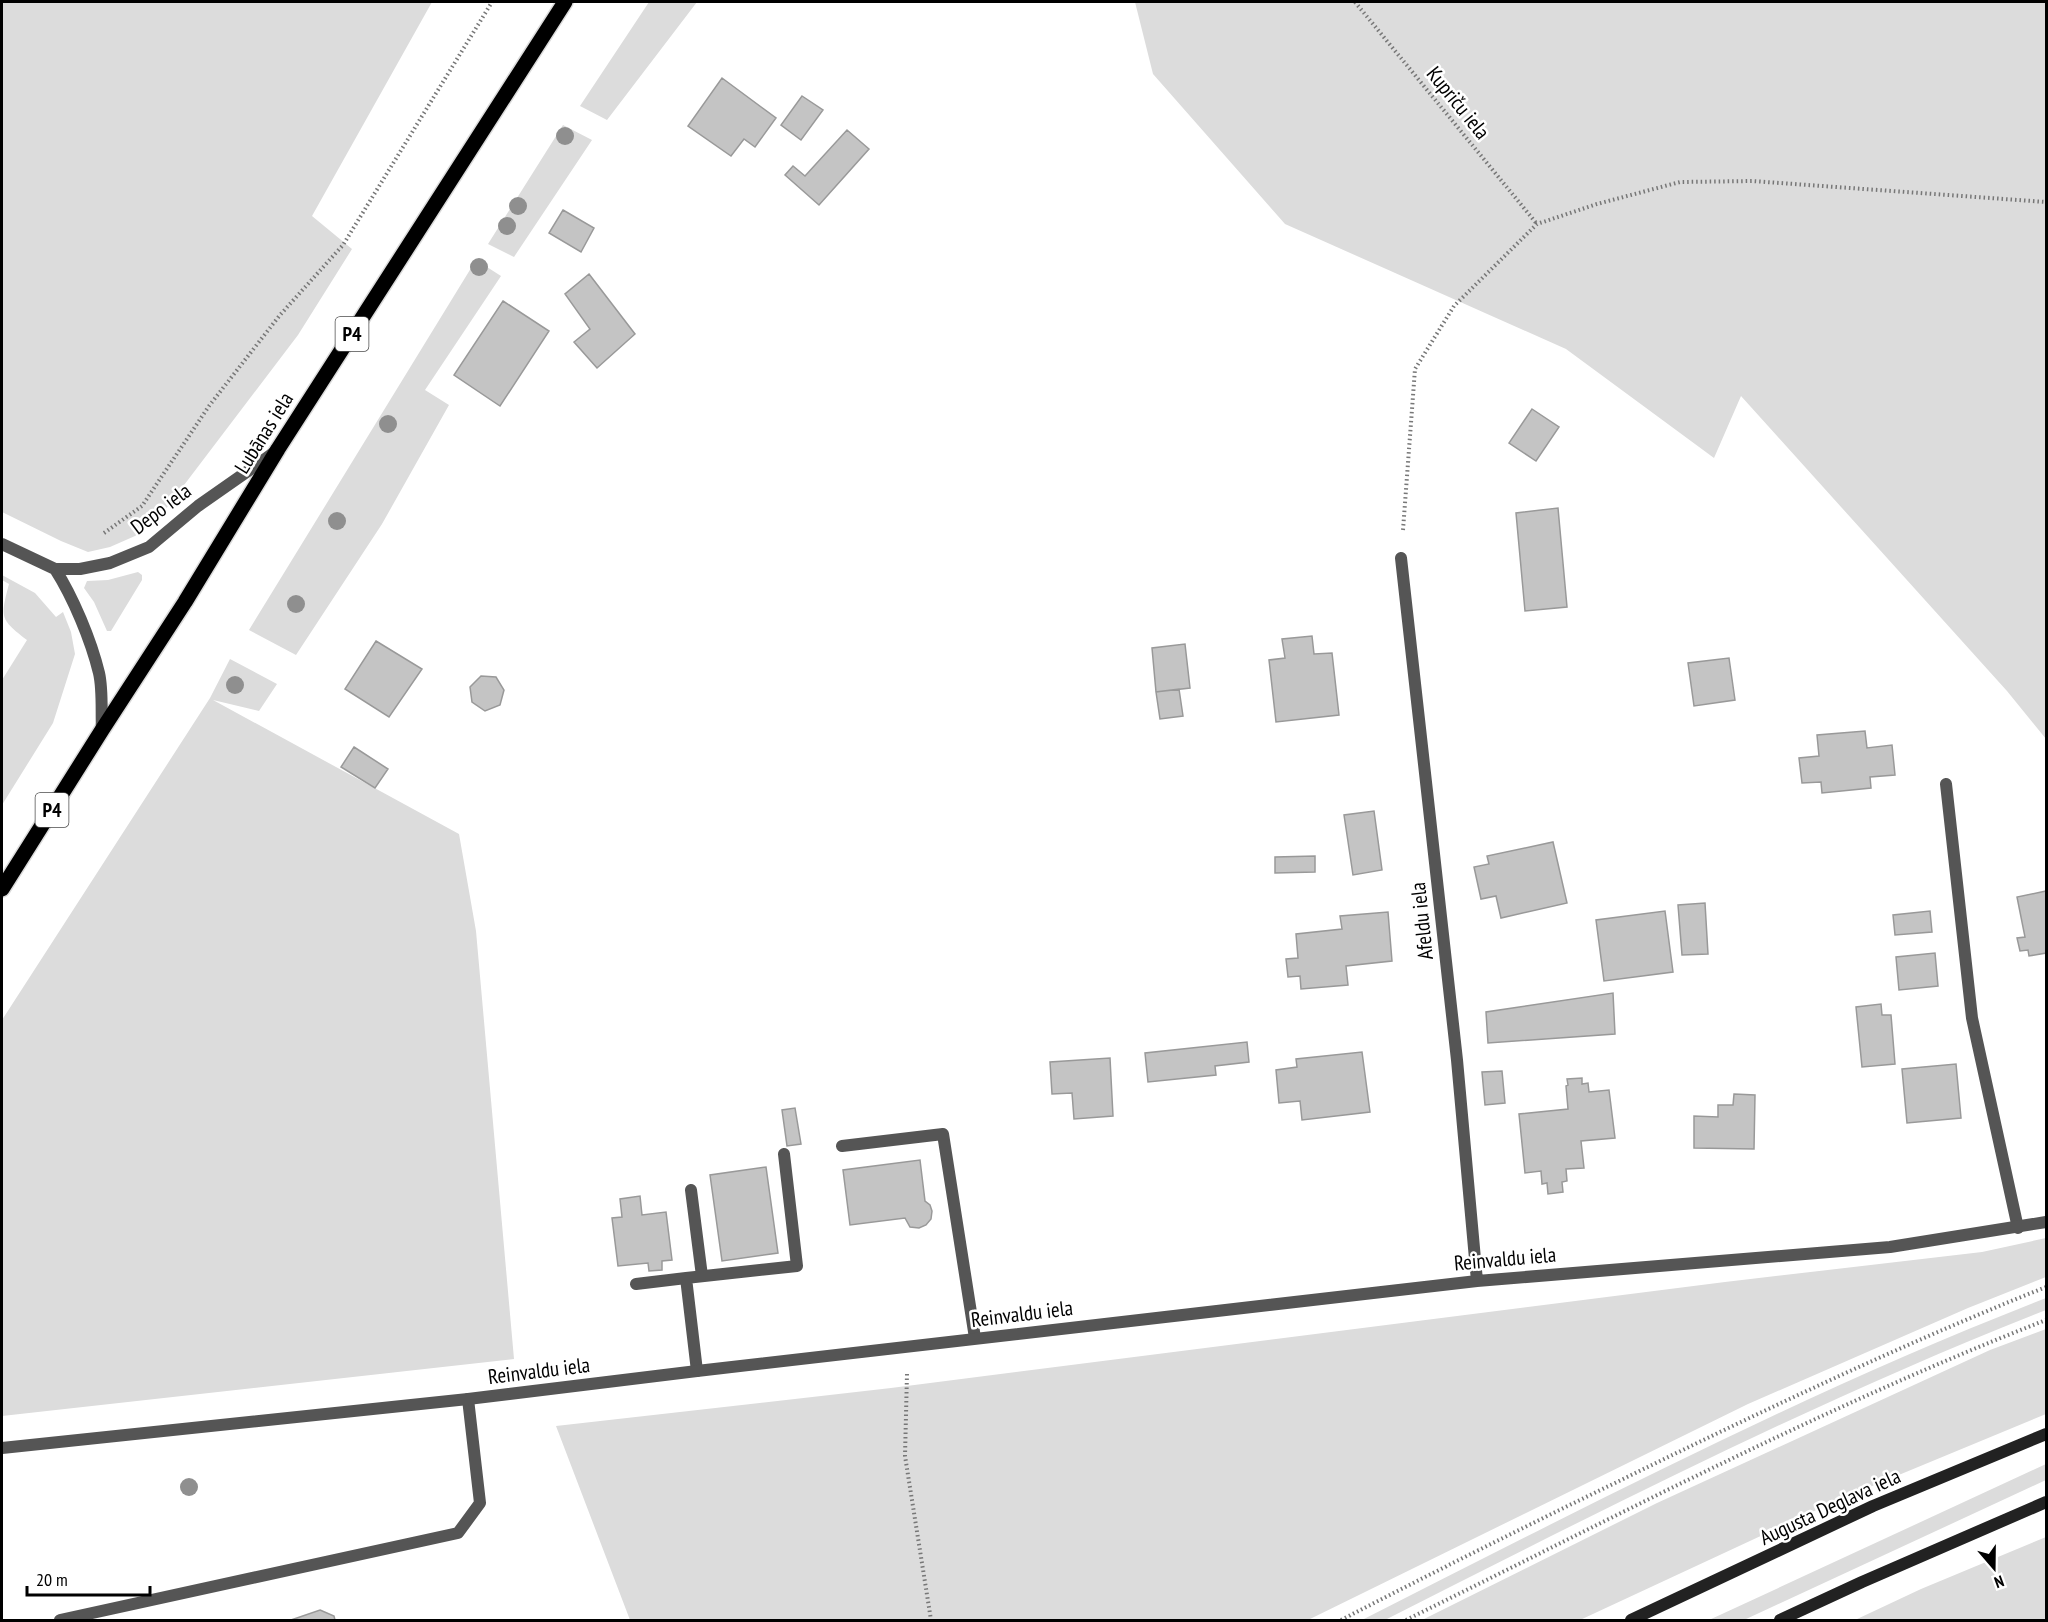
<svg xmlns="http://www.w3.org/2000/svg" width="2048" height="1622" viewBox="0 0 2048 1622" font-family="'PT Sans Narrow',sans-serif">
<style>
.green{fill:#dcdcdc}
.building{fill:#c4c4c4;stroke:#999;stroke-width:1.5}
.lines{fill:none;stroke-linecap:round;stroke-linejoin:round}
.primary-casing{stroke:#dbdbdb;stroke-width:18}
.path{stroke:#777;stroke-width:4;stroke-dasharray:1.5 3;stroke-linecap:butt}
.service{stroke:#555;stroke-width:12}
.minor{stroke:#555;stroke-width:12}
.secondary{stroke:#222;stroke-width:12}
.primary{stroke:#000;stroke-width:15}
.tree{fill:#8f8f8f}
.labels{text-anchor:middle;stroke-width:5;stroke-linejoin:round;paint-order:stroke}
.shield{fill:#fff;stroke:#4c4c4c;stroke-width:1.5}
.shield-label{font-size:20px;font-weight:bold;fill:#000}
.street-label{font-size:21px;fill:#000;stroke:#fff}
</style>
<rect width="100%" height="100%" fill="#fff"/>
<path class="green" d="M2,2H432L312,216L352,249L298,335L156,522L135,536L110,547L88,552L61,541L2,512Z
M649,2H697L607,120L580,106Z
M1135,2H2046V739L2007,691L1741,396L1714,458L1566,349L1285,224L1153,74Z
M563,125L592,140L514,257L488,244Z
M476,260L501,276L425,390L449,405L382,524L296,655L249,630Z
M138,572L142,575V580L111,631H107L94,602L84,588L87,581L108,580Z
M2,575L35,593L56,617L63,612L71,632L75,654L53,723L2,805V680L27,640C0,619 0,618 9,584L2,580Z
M230,659L277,684L259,711L213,700L459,834L476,931L514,1359L2,1416V1020L210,698Z
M2046,1238V1277L1968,1308L1748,1404L1308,1620H630L556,1426L891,1388L1725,1282L1982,1252Z
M2046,1298V1310C1819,1399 1602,1510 1385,1620H1362C1587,1506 1811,1389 2046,1298Z
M2046,1329V1414L1836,1501L1580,1620H1422L1657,1503L1990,1350Z
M2046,1464V1480L1744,1620H1709Z
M2046,1537V1620H1855L1921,1589Z"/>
<path class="building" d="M722,78L776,118L755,147L744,139L731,156L688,126Z
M802,96L823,110L801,140L781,125Z
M847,130L869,149L819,205L785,175L793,166L805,176Z
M563,210L594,228L581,252L549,233Z
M589,274L635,334L597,368L574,342L590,329L565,294Z
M503,301L549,331L500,406L454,375Z
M1532,409L1559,427L1536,461L1509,443Z
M1558,508L1567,607L1525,611L1516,513Z
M1312,636L1314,654L1332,653L1339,715L1276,722L1269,660L1285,658L1282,639Z
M376,641L422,669L389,717L345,689Z
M1185,644L1190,688L1156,692L1152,648Z
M1729,658L1735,700L1694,706L1688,663Z
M481,676L496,677L504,690L500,705L485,711L472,702L470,687Z
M1179,689L1183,716L1160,719L1156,692Z
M1865,731L1867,748L1892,745L1895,775L1870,777L1871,788L1822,793L1821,782L1802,783L1799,758L1819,756L1817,735Z
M354,747L388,769L375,788L341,767Z
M1374,811L1382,870L1353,875L1344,815Z
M1553,842L1567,903L1501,918L1496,896L1481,899L1474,867L1489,864L1487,856Z
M1315,856V872L1275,873V857Z
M2046,891V953L2029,956L2028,950L2020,951L2017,938L2025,937L2017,897Z
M1705,903L1708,954L1682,955L1678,905Z
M1665,911L1673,972L1604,981L1596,920Z
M1930,911L1932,932L1895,935L1893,915Z
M1388,912L1392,961L1346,966L1348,985L1301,989L1300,976L1288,977L1286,959L1298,958L1296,934L1342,929L1340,916Z
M1935,953L1938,986L1899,990L1896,957Z
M1613,993L1615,1034L1488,1043L1486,1012Z
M1881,1004L1882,1015H1891L1895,1064L1862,1067L1856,1007Z
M1247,1042L1249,1062L1215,1066L1216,1075L1148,1082L1145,1053Z
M1362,1052L1370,1112L1302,1120L1300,1101L1279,1103L1276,1070L1297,1067L1296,1059Z
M1110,1058L1113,1116L1074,1119L1072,1093L1052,1094L1050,1062Z
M1956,1064L1961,1118L1907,1123L1902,1069Z
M1502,1071L1505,1103L1485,1105L1482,1072Z
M1582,1078V1084L1588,1083L1589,1092L1609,1090L1615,1138L1581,1141L1584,1168L1566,1169L1567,1181L1562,1182L1563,1192L1548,1194L1547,1183L1542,1184L1541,1171L1525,1173L1519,1114L1568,1109L1566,1086L1568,1085L1567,1079Z
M1734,1094L1755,1095L1754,1149L1694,1148V1116L1718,1117V1105H1733Z
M795,1108L801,1144L787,1146L782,1110Z
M920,1160L925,1201L930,1205L932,1211L931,1219L926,1225L919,1228L910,1227L905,1218L850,1225L843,1170Z
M766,1167L778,1253L722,1261L710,1175Z
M640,1196L642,1215L666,1212L672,1260L662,1261V1270L649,1271L648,1263L618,1266L612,1218L622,1217L620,1199Z
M320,1610L334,1616L335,1620H291Z"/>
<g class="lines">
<g class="primary-casing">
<path id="primary" d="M2,889L102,730L185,602L278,449L565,2"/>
</g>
<path class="path" d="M1355,2L1537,224
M1403,530L1415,369L1454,306L1537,224L1597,204L1680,182L1752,181L2046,202
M104,533L142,506L209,406L280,315L343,245L492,2
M907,1374L905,1456L931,1620
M1341,1620C1432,1573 1524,1527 1617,1482C1758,1413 1900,1345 2046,1287
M1406,1620C1617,1516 1827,1405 2046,1320"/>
<path class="service" d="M1946,784L1972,1018L2018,1228
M842,1146L943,1134L975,1338
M691,1190L702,1276
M636,1284L686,1278
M697,1371L686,1278L797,1266L784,1154
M60,1620L458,1533L480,1503L468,1399"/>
<path class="minor" d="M2,544L55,569H80L110,563L149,547L198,506L275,452
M1401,558L1457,1060L1477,1281
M55,569C73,597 91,640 99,673C103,690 101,712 102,730
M2,1448L468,1399L697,1371L1477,1281L1890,1247L2046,1222"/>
<path class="secondary" d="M1631,1620L1873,1506L2046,1434
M1780,1620L1862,1582L2046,1502"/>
<use href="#primary" class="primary"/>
</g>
<g class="tree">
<circle cx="565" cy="136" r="9"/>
<circle cx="518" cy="206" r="9"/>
<circle cx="507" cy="226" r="9"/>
<circle cx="479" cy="267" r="9"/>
<circle cx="388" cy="424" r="9"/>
<circle cx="337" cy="521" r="9"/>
<circle cx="296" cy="604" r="9"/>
<circle cx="235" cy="685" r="9"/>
<circle cx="189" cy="1487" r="9"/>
</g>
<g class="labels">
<g class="shield">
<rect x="335.5" y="317" width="33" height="34" rx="4.5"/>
<rect x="35.5" y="793" width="33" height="34" rx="4.5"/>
</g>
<g class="shield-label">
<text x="352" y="341">P4</text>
<text x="52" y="817">P4</text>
</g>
<g class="street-label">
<text transform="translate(1458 103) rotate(51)" y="7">Kupriču iela</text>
<text transform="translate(264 433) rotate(-58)" y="7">Lubānas iela</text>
<text transform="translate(161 509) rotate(-37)" y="7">Depo iela</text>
<text transform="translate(1422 921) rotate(-96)" y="7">Afeldu iela</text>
<text transform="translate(1505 1259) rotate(-5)" y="7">Reinvaldu iela</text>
<text transform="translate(1022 1314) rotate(-7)" y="7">Reinvaldu iela</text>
<text transform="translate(539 1371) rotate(-7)" y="7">Reinvaldu iela</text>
<text transform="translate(1830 1507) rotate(-25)" y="7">Augusta Deglava iela</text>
</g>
</g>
<rect width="2048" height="1622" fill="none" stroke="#000000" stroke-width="6"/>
<g transform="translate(1994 1568) rotate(160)" stroke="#ffffff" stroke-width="4.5" paint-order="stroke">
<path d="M0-4.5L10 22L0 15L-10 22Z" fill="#000000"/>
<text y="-9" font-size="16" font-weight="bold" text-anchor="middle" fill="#000000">N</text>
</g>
<path d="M27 1586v9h123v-9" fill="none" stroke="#000000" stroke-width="3"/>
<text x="36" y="1586" font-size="18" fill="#000000" stroke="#ffffff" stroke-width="4.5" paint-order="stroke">20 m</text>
</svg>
